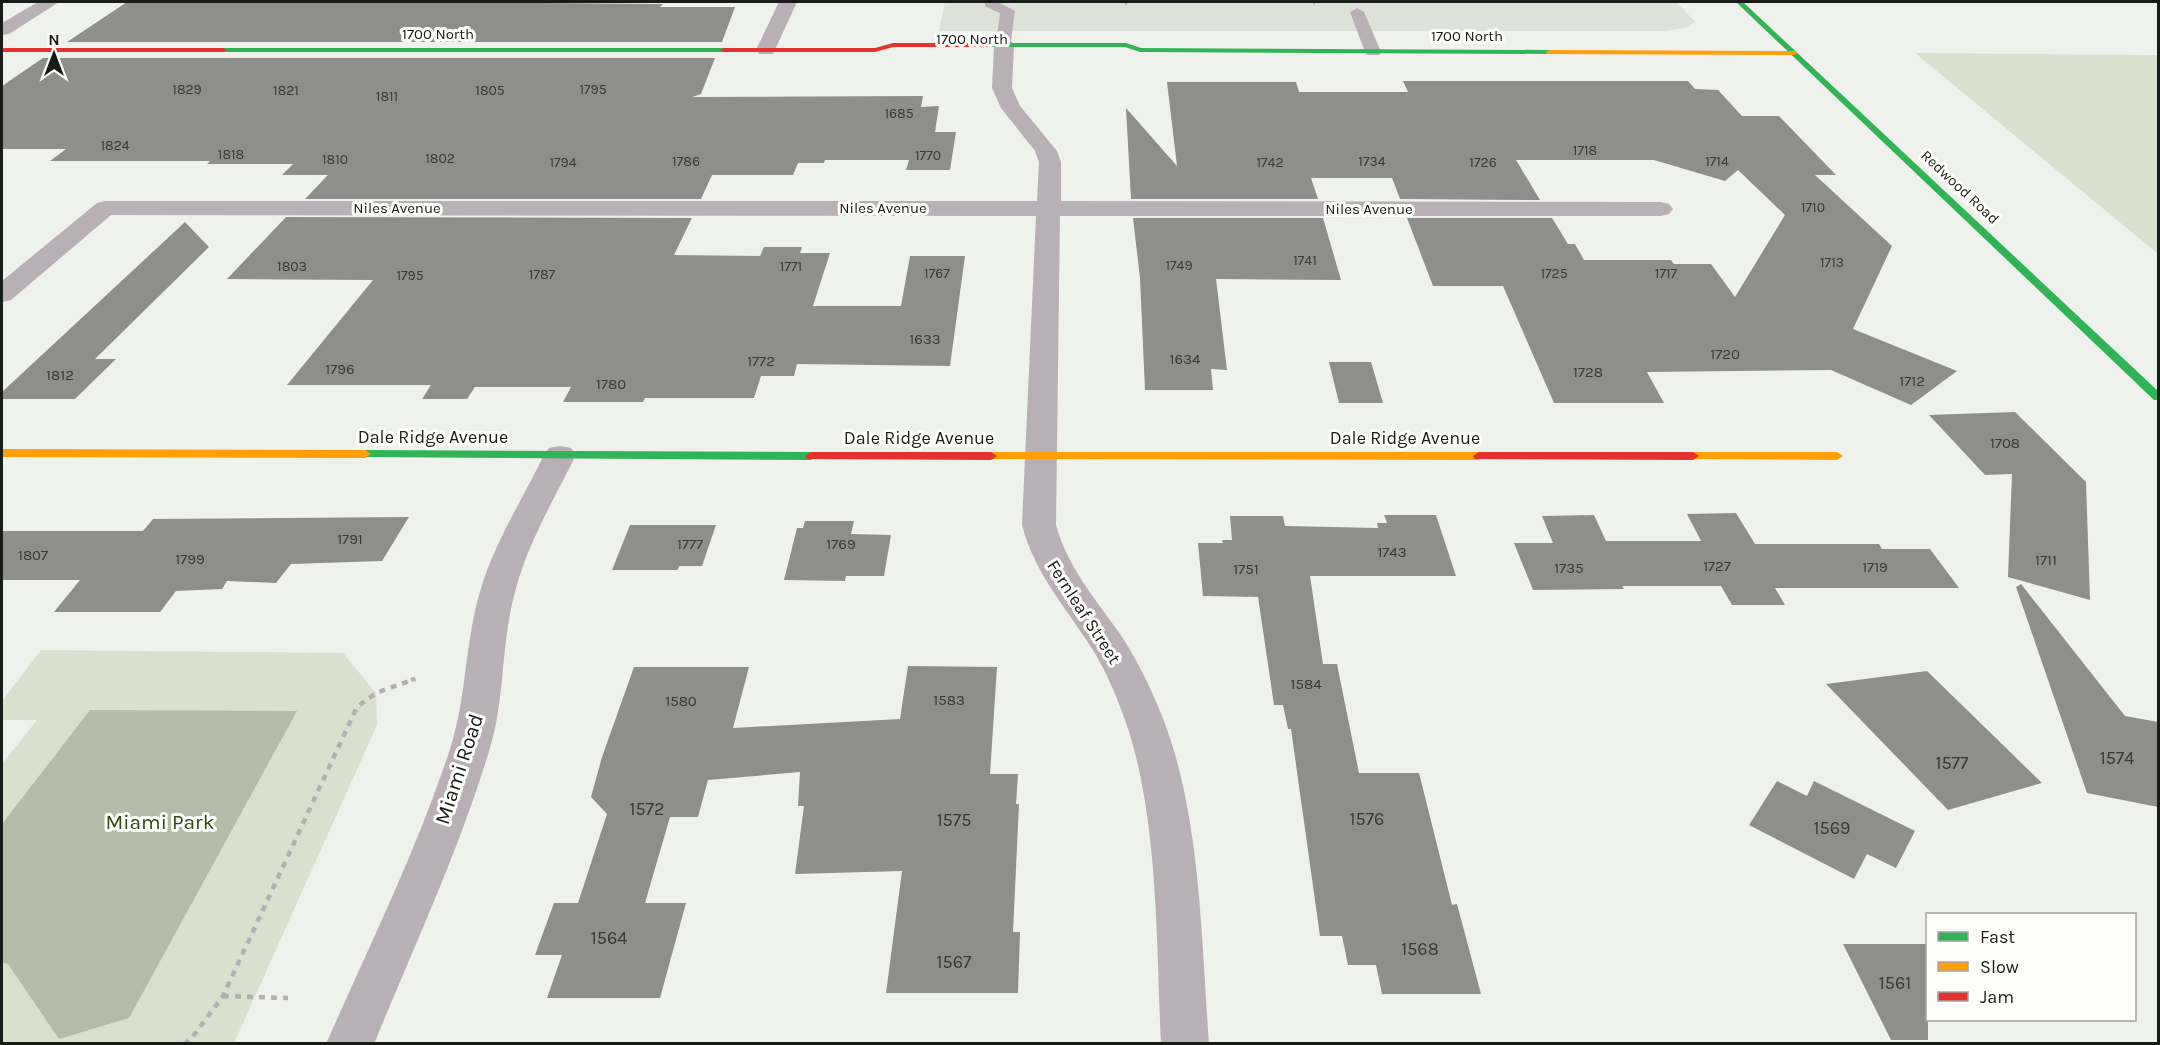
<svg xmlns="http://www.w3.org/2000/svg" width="2160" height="1045" viewBox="0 0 2160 1045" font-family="Karla,sans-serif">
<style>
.built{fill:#dde1d8}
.green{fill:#d9e0ce}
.water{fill:#b4bca7}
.building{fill:#8e8f8c}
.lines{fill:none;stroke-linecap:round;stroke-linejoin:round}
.path-far2{stroke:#b4b0b1;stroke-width:2;stroke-dasharray:3 3;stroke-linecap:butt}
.path-far1{stroke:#b4b0b1;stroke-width:4;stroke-dasharray:4.5 4.5;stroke-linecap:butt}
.path{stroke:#b4b0b1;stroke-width:4.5;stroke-dasharray:6 6;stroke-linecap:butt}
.lane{fill:#b8b0b5;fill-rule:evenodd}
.street{fill:#b8b0b5;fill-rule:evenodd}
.fast{fill:#30b455;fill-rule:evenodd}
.slow{fill:#ff9f0a;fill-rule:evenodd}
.jam{fill:#e5322d;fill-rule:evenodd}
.labels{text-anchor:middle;stroke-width:6;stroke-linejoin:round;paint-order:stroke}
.far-number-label{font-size:14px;fill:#363835}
.far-street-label{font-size:15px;fill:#191b18;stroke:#fefffc}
.number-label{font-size:15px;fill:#363835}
.street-label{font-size:18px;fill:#191b18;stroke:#fefffc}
.near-number-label{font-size:18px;fill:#363835}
.near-street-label{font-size:21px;fill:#191b18;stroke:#fefffc}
.near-park-label{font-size:21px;fill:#354515;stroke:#fefffc}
</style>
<rect width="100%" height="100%" fill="#eff1ec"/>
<path class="built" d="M945,2H1677L1695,22L1689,27L1665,31H939Z"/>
<path class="green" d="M1915,53L2158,55V254Z
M41,650L343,653L376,693L377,725L234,1043H2V764L37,720H2V701Z"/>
<path class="water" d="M90,710L297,711L129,1018L59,1039L8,964L2,962V824Z"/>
<path class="building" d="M127,2H542L541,3L663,4L660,7H735L722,42H67Z
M43,58H715L701,94L692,97L923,96L921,107L939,106L935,132H956L950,170H906L909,160H825L824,163H798L793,175H712L701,199H305L328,175H282L293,164H207L210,161H50L66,149H2V86Z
M1403,81H1688L1695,89L1718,90L1742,116H1779L1836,175H1815L1892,246L1853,329L1957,371L1911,405L1831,370L1647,372L1664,403H1554L1503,286H1433L1407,218H1552L1568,244H1575L1584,260H1671L1674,264H1711L1735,297L1785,215L1738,170L1725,181L1654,160H1516L1540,200L1400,199L1392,178H1311L1318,199H1131L1126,108L1177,166L1167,82H1296L1299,92H1408Z
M286,217L692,218L674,255L760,256L764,247H802L800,253H830L813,306H901L910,256H965L950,366L797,364L794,376H761L754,398H645L643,402H563L571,387H475L467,399H422L431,385H287L373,280L227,279Z
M1133,218H1323L1341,280L1216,279L1227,370L1211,369L1213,390H1145L1140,278Z
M185,222L209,247L95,359H116L75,399H2V392Z
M1329,362H1371L1383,403H1339Z
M2015,412L2086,482L2090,600L2008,577L2012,474L1985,475L1929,415Z
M1736,513L1755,544H1879L1882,549H1930L1959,588H1775L1785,605H1732L1721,586H1622L1624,589L1533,590L1514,543H1553L1542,516L1594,515L1606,541H1701L1687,514Z
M1384,515H1436L1456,576H1310L1323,664H1337L1359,773H1419L1452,905L1457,904L1481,994H1382L1376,965H1348L1342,936H1320L1291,729H1288L1283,705H1274L1258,597L1203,596L1198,543H1223L1222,540H1232L1230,516H1283L1285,526L1378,528L1377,523H1387Z
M409,517L382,561L291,564L276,583L227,581L222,589L176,591L160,612H54L80,580H2V531H143L153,519Z
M805,521H854L851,534L891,535L884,576H846L845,581L784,580L797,528H803Z
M630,525H716L702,566H679L678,570H612Z
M2021,584L2125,716L2158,722V807L2087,793L2016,587Z
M908,666L997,667L990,774H1018L1016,804H1019L1013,932H1020L1018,993H886L902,871L795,874L804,806H798L800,772L708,780L698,817H670L645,903H686L660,998H547L562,955H535L554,903H578L607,814L591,797L602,757L634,667H749L733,728L900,719Z
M1927,671L2042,783L1948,810L1826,684Z
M1777,781L1807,796L1814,781L1915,831L1896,868L1867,854L1854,879L1749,825Z
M1843,944H1928V1040H1891Z"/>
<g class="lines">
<path class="path-far2" d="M1126,2V5
M1313,2L1315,5"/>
<path class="path-far1" d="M411,680L417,678"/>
<path class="path" d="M223,996L288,998
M184,1044L191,1039L223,996L357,707L376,693L415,679"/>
<path class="lane" d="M984,2H998L1015,11L1010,48H998L996,45L1000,13L986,7Z
M1357,8L1364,12L1381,52L1379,55H1367L1365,52L1350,12Z"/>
<path class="street" d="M38,2H59L9,34L2,35V23Z
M779,2H797L773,54H759L756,50Z
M1004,39L1011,41L1014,45L1012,88L1020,106L1057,151L1061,162V201L1661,202L1669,204L1673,209L1669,214L1661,216H1060L1056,525C1068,568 1095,598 1120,634C1136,658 1149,684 1160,711C1201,810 1201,937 1209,1044H1161C1156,939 1159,806 1121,709C1114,691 1106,672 1096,655C1070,612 1035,576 1022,525L1036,216L111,215L11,300L2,302V281L97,203L105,201H1037L1039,162L1035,151L1001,108L992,88L994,45L997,41Z
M560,446L571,448L576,455C553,501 526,546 514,596C501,646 505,698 490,748C460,849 414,946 374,1044H326C369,946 418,848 451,746C466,698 465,647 478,599C491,548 521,502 544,455L549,448Z"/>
<path class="fast" d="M1736,2H1743L2158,391V400H2154Z
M985,43H1126L1141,48L1550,50L1554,52L1550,54L1140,52L1125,47H988L984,45Z
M223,48H724L728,50L724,52H220L219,50Z
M365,450L811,452L817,456L811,460L361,457L359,454L361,451Z"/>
<path class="slow" d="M1550,50L1794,51L1798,53L1794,55L1547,54L1546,52Z
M2,449L365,450L371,454L365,458L2,457Z
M991,452H1479L1485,456L1479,460L987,459L985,456Z
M1693,452H1837L1843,456L1837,460L1689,459L1687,456L1689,453Z"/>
<path class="jam" d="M893,43H988L992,45L988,47H893L875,52H724L720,50L724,48H875Z
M2,48H223L227,50L223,52H2Z
M811,452H991L997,456L991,460L807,459L805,456Z
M1479,452H1693L1699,456L1693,460L1475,459L1473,456Z"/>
</g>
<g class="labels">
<g class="far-number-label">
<text x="187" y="94">1829</text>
<text x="593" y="94">1795</text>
<text x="286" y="95">1821</text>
<text x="490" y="95">1805</text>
<text x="387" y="101">1811</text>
<text x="899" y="118">1685</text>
<text x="115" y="150">1824</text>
<text x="1585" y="155">1718</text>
<text x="231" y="159">1818</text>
<text x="928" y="160">1770</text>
<text x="440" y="163">1802</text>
<text x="335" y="164">1810</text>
<text x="686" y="166">1786</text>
<text x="1372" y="166">1734</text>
<text x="1717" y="166">1714</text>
<text x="563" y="167">1794</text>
<text x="1270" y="167">1742</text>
<text x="1483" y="167">1726</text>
<text x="1813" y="212">1710</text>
<text x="1305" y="265">1741</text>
<text x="1832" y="267">1713</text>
<text x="1179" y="270">1749</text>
<text x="292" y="271">1803</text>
<text x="791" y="271">1771</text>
<text x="937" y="278">1767</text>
<text x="1554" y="278">1725</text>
<text x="1666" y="278">1717</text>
<text x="542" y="279">1787</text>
<text x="410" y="280">1795</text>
</g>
<g class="far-street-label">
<text x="438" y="39">1700 North</text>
<text x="1467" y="41">1700 North</text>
<text x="972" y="44">1700 North</text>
<text transform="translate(1960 187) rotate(43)" y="5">Redwood Road</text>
<text x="397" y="213">Niles Avenue</text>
<text x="883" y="213">Niles Avenue</text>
<text x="1369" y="214">Niles Avenue</text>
</g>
<g class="number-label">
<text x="925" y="344">1633</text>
<text x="1725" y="359">1720</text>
<text x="1185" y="364">1634</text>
<text x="761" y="366">1772</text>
<text x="340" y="374">1796</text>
<text x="1588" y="377">1728</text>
<text x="60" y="380">1812</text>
<text x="1912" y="386">1712</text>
<text x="611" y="389">1780</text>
<text x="2005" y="448">1708</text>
<text x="350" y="544">1791</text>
<text x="690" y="549">1777</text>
<text x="841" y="549">1769</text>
<text x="1392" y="557">1743</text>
<text x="33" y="560">1807</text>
<text x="190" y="564">1799</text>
<text x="2046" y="565">1711</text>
<text x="1717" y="571">1727</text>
<text x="1875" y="572">1719</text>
<text x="1569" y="573">1735</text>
<text x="1246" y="574">1751</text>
<text x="1306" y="689">1584</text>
<text x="949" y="705">1583</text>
<text x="681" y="706">1580</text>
</g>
<g class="street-label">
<text x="433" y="443">Dale Ridge Avenue</text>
<text x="919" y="444">Dale Ridge Avenue</text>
<text x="1405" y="444">Dale Ridge Avenue</text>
<text transform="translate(1084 612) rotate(57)" y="6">Fernleaf Street</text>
</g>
<g class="near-number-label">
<text x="2117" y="764">1574</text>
<text x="1952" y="769">1577</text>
<text x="647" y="815">1572</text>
<text x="1367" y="825">1576</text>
<text x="954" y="826">1575</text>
<text x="1832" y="834">1569</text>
<text x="609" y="944">1564</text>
<text x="1420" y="955">1568</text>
<text x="954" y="968">1567</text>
<text x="1895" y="989">1561</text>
</g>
<g class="near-street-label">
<text transform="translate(459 769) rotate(-72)" y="7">Miami Road</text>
</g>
<g class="near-park-label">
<text x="160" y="829">Miami Park</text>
</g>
</g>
<rect width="2160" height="1045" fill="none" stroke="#191b18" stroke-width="6"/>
<rect x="1926" y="913" width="210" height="108" fill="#fefffc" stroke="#a2a4a1" stroke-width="1.5"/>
<rect x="1938" y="932" width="30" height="9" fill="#30b455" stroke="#a2a4a1" stroke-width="1.5"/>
<text x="1980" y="943" font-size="18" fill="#191b18">Fast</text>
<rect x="1938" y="962" width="30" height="9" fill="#ff9f0a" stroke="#a2a4a1" stroke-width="1.5"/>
<text x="1980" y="973" font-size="18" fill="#191b18">Slow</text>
<rect x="1938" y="992" width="30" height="9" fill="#e5322d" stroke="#a2a4a1" stroke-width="1.5"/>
<text x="1980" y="1003" font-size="18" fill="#191b18">Jam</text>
<g transform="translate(54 54)" stroke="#fefffc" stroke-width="4.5" paint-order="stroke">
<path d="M0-4.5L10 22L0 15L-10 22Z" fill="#191b18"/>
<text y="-9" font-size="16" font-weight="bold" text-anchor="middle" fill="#191b18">N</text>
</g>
</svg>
